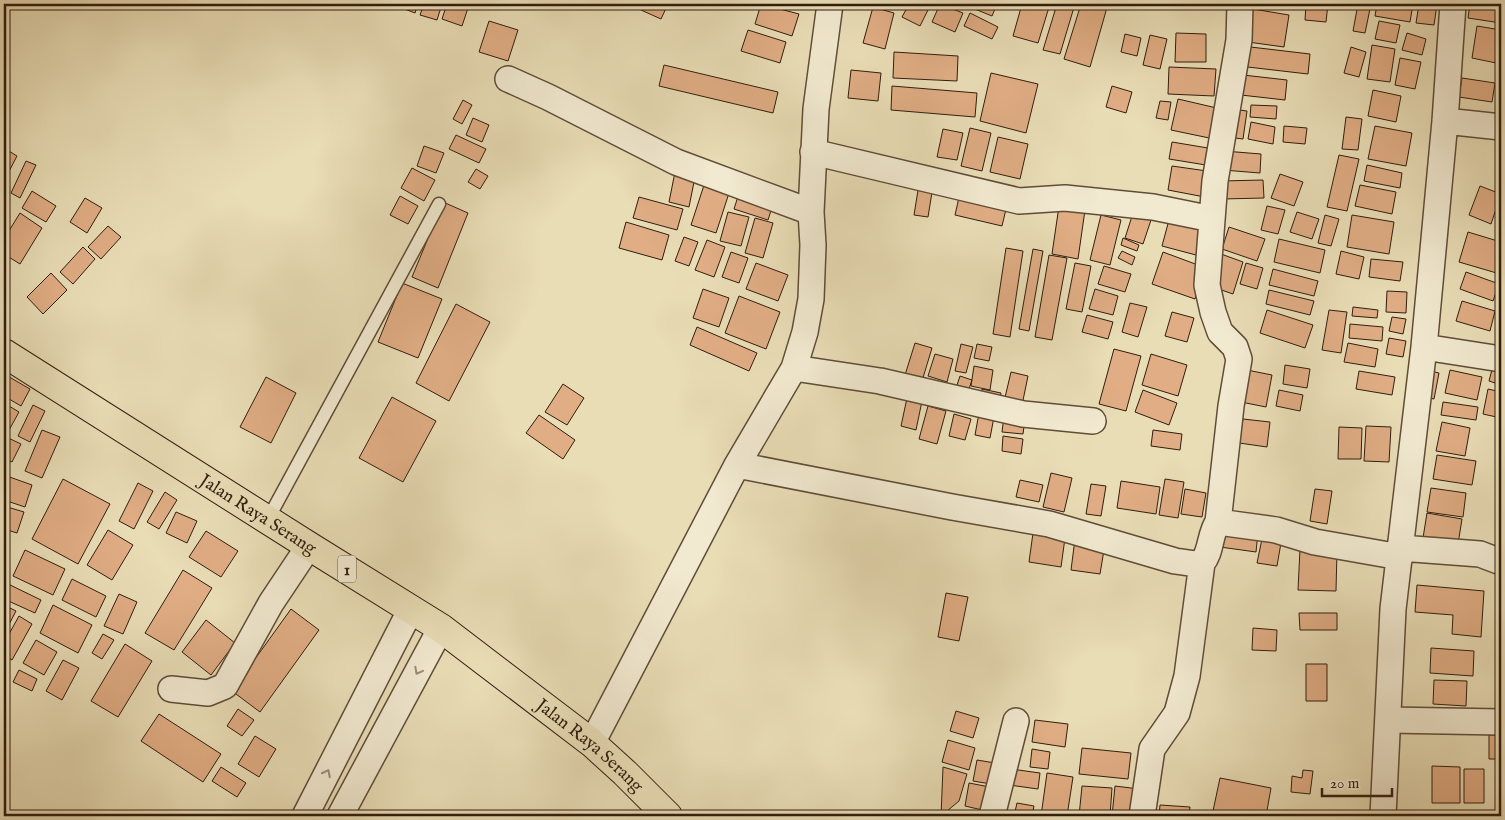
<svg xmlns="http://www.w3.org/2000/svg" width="1505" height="820" viewBox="0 0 1505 820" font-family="'IM FELL English',serif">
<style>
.building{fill:#e0ad84;stroke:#311d0e}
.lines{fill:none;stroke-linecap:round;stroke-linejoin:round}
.lane-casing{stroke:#5f4d38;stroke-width:15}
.street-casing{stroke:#5f4d38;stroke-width:28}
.highway-casing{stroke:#311d0e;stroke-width:30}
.lane{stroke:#f1e9d0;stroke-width:12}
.street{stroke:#f1e9d0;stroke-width:25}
.highway{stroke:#e9ddb6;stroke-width:28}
.oneway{stroke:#9b8d79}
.labels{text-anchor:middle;stroke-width:4;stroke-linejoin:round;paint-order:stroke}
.shield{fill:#f1e9d0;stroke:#6b5a48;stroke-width:1}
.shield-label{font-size:16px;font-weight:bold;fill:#311d0e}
.street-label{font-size:18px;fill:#311d0e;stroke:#f1e9d0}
</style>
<rect width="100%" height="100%" fill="#e9ddb6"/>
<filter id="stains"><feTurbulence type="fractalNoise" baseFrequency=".004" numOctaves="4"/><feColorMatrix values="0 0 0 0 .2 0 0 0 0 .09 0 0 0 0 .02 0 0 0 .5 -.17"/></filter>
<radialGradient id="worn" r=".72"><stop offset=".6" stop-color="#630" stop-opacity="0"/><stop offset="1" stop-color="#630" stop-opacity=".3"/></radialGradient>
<path class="building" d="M403,4H418L415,13L402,8Z
M424,4H442L437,20L420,15Z
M447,4L469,5L462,26L442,19Z
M644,4H668L661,19L641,10Z
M736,4H749L747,9Z
M761,4L799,14L792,36L755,24Z
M909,4H920L929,8L920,26L902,17Z
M940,4L963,13L955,32L932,22Z
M965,4H997L992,16L965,5Z
M1022,4H1050L1038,43L1013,36Z
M1057,4H1075L1060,54L1043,50Z
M1081,4H1108L1090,67L1064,59Z
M1306,4H1328L1326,22L1305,20Z
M1358,4H1371L1365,33L1353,31Z
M1377,4H1413L1410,22L1375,16Z
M1419,4H1437L1434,25L1416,23Z
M1470,4H1501V23L1468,18Z
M873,7L894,13L885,49L863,43Z
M1253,9L1289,15L1284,47L1248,42Z
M970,13L998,27L992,39L964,26Z
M489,21L518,30L508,61L479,52Z
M1379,21L1400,25L1396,43L1375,39Z
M1477,26L1501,30V64L1472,58Z
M748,30L786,42L780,63L741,51Z
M1176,33L1206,34V62H1175Z
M1407,33L1426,39L1422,55L1402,50Z
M1125,34L1141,38L1137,56L1121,52Z
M1150,35L1167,39L1160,69L1143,65Z
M1372,45L1395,49L1390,82L1367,79Z
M1242,46L1310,54L1308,74L1239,66Z
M1351,47L1366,52L1359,77L1344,73Z
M894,52L958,56L957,81L893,78Z
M1400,58L1421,62L1415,89L1395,85Z
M664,65L778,92L773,113L659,86Z
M1169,67L1216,69L1214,96L1168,94Z
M851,70L881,73L878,101L848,98Z
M991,73L1038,84L1026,133L980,121Z
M1243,75L1287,80L1285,100L1241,95Z
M1462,78L1495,83L1492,102L1459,97Z
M892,86L977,93L975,117L891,110Z
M1112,86L1132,92L1126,113L1106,107Z
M1373,90L1401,96L1396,122L1368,116Z
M1178,99L1221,109L1214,139L1171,130Z
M463,100L472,105L462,124L453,119Z
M1160,101L1171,102L1168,120L1156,118Z
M1251,105L1277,106L1276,119L1250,117Z
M1232,109L1247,111L1243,139L1227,137Z
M1346,117L1362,119L1358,150L1342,149Z
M473,118L489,125L482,142L466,135Z
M1251,122L1275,127L1273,144L1248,139Z
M1284,126L1307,128L1305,144L1283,142Z
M1375,126L1412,133L1406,166L1368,159Z
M970,128L991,133L982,171L961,166Z
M943,129L963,133L957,160L937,157Z
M456,135L486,149L479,163L449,149Z
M998,137L1028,144L1020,179L990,172Z
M1172,142L1208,148L1206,165L1169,159Z
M424,146L444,153L436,173L417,166Z
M4,148L17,156L4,181Z
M1224,151L1261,154L1260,173L1223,170Z
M1339,155L1359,159L1347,211L1327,207Z
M26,161L36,165L20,198L11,193Z
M1367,165L1402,173L1400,188L1364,181Z
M1172,166L1214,172L1210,198L1168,190Z
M676,167L696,172L689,207L669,202Z
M412,168L435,180L424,201L401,188Z
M476,169L488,176L480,189L468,182Z
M1280,174L1303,182L1294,206L1271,198Z
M706,179L731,187L716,233L691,225Z
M1263,180L1264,198L1222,199L1221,181Z
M919,184L933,186L928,217L914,215Z
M1360,185L1396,192L1392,214L1355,206Z
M1480,186L1501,194L1491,224L1469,215Z
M740,190L774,201L768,220L734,209Z
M32,191L56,206L46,222L22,208Z
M960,193L1007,205L1002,226L955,215Z
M400,196L418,206L408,224L390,215Z
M639,197L683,209L677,230L633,218Z
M85,198L102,208L87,233L70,222Z
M443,202L468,213L438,288L412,277Z
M1059,206L1085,210L1078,259L1052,254Z
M1267,206L1285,210L1278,234L1261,230Z
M1134,210L1152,217L1143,244L1125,238Z
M728,212L749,217L741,246L720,241Z
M1297,212L1319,219L1312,239L1290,232Z
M20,213L42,228L20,264L4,254V239Z
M1101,215L1121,220L1110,265L1090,260Z
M1325,215L1339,219L1331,246L1318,243Z
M1352,215L1394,222L1389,254L1347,247Z
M1170,216L1205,226L1196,255L1162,246Z
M1501,216V236L1496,234Z
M755,218L773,223L763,258L745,253Z
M626,222L669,235L662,260L619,248Z
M108,226L121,237L101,259L88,247Z
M1229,227L1265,239L1257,261L1222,249Z
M1468,232L1501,242L1500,274L1459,262Z
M684,237L698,242L689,266L675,261Z
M1123,238L1139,245L1137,251L1121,245Z
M1279,239L1325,250L1320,273L1274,262Z
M707,240L725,247L714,277L695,270Z
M83,247L95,259L73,284L60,272Z
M1006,248L1023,251L1010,337L993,334Z
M1033,249L1043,251L1029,331L1019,329Z
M1122,251L1135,257L1132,265L1118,258Z
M1341,251L1364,257L1359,279L1336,274Z
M731,252L748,258L739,283L722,277Z
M1163,252L1206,268L1195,299L1152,284Z
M1221,254L1243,262L1233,294L1210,286Z
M1049,255L1067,258L1052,340L1035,337Z
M1371,259L1403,262L1400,281L1369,277Z
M756,263L788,275L778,301L746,289Z
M1075,263L1091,266L1082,312L1066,309Z
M1246,263L1263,268L1257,289L1240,284Z
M1104,266L1131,274L1125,292L1098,284Z
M1273,269L1318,281L1314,296L1269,285Z
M1466,272L1499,284L1493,301L1460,289Z
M51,273L67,290L43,314L27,297Z
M402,283L442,299L418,358L378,342Z
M703,289L729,298L719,327L693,318Z
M1095,289L1118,296L1113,315L1089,309Z
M1269,290L1314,301L1310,315L1266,304Z
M1387,291L1407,292L1406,313L1386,312Z
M739,296L780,312L766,349L725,333Z
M1462,301L1495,311L1490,331L1456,321Z
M1130,303L1147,307L1138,337L1122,332Z
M456,304L490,322L449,401L416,383Z
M1353,307L1378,310L1377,318L1352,316Z
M1267,310L1313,325L1305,348L1260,333Z
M1329,310L1347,312L1341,353L1322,350Z
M1172,312L1194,318L1187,342L1165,336Z
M1087,315L1113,322L1108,339L1082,332Z
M1392,317L1406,319L1403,334L1389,331Z
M1350,324L1383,327L1382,341L1349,338Z
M697,327L757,353L749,371L690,345Z
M1389,338L1406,341L1403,357L1386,354Z
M915,343L932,348L922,381L905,375Z
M1348,343L1378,349L1375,367L1344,362Z
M961,344L973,347L966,373L955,371Z
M977,344L992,347L989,361L974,358Z
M1114,349L1141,356L1126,411L1099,404Z
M935,354L953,359L947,382L928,376Z
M1151,354L1187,365L1178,396L1142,385Z
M1494,362L1501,364V385L1489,381Z
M1285,365L1310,369L1307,388L1283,384Z
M974,366L993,370L990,390L971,386Z
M1247,370L1272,375L1266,407L1241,402Z
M1426,370L1439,373L1434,399L1420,396Z
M1450,370L1482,377L1477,400L1445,393Z
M1359,371L1395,377L1392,395L1356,389Z
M1011,372L1028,376L1021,410L1003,406Z
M4,374L30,389L21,406L4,396Z
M960,376L972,380L966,398L954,394Z
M266,377L296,393L271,443L240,427Z
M563,384L584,398L567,425L545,412Z
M982,389L1001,393L999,406L980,403Z
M1488,389L1501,392V418L1483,414Z
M1143,390L1177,403L1169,425L1135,412Z
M1279,390L1303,395L1300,411L1276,406Z
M392,397L436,421L403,482L359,458Z
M907,398L922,401L916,430L901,426Z
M1443,402L1478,407L1476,420L1441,415Z
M4,403L19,412L8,432L4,430Z
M33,405L45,411L30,442L18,436Z
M928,406L946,411L937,444L919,439Z
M979,413L994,417L990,438L975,435Z
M954,414L971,419L965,440L949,436Z
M539,415L575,440L563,459L526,433Z
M1004,416L1025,419L1023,434L1002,432Z
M1243,419L1270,422L1267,447L1239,443Z
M1442,422L1470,428L1465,456L1436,451Z
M1366,426L1391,427L1389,462L1364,461Z
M1339,427L1362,428L1361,459H1338Z
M42,430L60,437L42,478L25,471Z
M1153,430L1182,434L1180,450L1151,446Z
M4,436L21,444L12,462L4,458Z
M1003,436L1023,439L1021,454L1002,451Z
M1437,455L1476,461L1472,485L1433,479Z
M1051,473L1072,478L1064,512L1043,507Z
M4,475L32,485L25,507L4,500Z
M63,479L110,504L78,564L32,539Z
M1165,479L1184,482L1178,518L1159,515Z
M1020,480L1043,485L1039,502L1016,497Z
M1121,481L1160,487L1156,514L1117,508Z
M138,483L153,491L134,529L119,521Z
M1091,484L1106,486L1101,516L1086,514Z
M1431,488L1466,493L1463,517L1427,512Z
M1185,489L1206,493L1202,517L1181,514Z
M1315,489L1332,491L1327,524L1310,521Z
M165,492L177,500L159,529L147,522Z
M4,506L24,512L17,533L4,529Z
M176,512L197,521L187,543L166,533Z
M1427,513L1462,519L1458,544L1423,538Z
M1222,526L1258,532L1256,552L1220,547Z
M108,530L133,545L112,580L87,565Z
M206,531L238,551L221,577L189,557Z
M1033,533L1065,538L1061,567L1029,562Z
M1263,534L1282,537L1277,566L1257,563Z
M1075,539L1105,544L1100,574L1071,570Z
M1300,549L1337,551L1336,591L1298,590Z
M25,550L65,569L53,595L13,576Z
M183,570L212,588L174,650L145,633Z
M72,579L106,596L96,617L62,600Z
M4,582L41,600L35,613L4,599Z
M1417,585L1484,591L1481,637L1452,634L1453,615L1415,612Z
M946,593L968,597L959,641L938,637Z
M1500,593H1501V678L1496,677Z
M119,594L137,602L123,634L104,626Z
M4,605L16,611L4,634Z
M53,605L92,625L78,653L40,633Z
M291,609L319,630L260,712L232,691Z
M1299,613H1337V630H1300Z
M19,616L32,624L12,660L4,655V643Z
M206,620L235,643L211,675L182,652Z
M1253,628L1277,630L1276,651L1252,650Z
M103,634L114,640L102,659L92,653Z
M36,640L57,652L44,675L23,663Z
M125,644L152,661L118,717L91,701Z
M1431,648L1474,651L1473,676L1430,673Z
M63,660L79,668L62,700L46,691Z
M1306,664H1327V701H1306Z
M19,670L37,679L32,691L13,682Z
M1434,680L1467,681L1466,706L1433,704Z
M238,709L254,720L242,736L227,726Z
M956,711L979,718L973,738L950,731Z
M159,714L221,754L203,782L141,741Z
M1035,720L1068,724L1065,747L1032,742Z
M1489,735H1501V759H1489Z
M255,736L276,749L259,777L238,764Z
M948,740L975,748L969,770L942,762Z
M1082,748L1131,753L1128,779L1079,774Z
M1032,749L1050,752L1048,769L1030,767Z
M977,760L1001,764L997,785L973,781Z
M1432,766L1460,767V803H1432Z
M221,767L246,783L237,797L212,781Z
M943,767L967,774L959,801L941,816Z
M1011,769L1040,773L1038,789L1009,785Z
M1464,769H1484V803H1464Z
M1303,770L1313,771L1310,794L1291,792L1292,776L1302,778Z
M1047,773L1073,777L1067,816H1041Z
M1220,778L1271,788L1266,816H1240L1213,811Z
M969,783L995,788L991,812L965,806Z
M1082,786L1112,788L1110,816H1079Z
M1115,786L1139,789L1137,816H1112Z
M1017,803L1034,806L1032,816H1014Z
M1160,805L1190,807L1189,816H1159Z
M1209,813L1226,816H1208Z"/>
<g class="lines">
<g class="lane-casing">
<path id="lane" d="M268,519L439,204"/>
</g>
<g class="street-casing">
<path id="street" d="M508,79L548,97L676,162L811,212
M1445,121L1501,127
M813,152L1019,201L1065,198L1153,207L1212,219
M1424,347L1501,359
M794,368L880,381L1023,414L1093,421
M737,465L794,368L805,332L811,299L813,245L811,212L816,109L830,4
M1218,522L1276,530L1315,542L1400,557
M1400,548L1480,554L1501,562
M171,689L208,693L225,686L271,603L309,546
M1388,720L1501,722
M592,743L737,465L952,507L1049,524L1175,561L1196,564L1202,563C1212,551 1209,535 1218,522L1231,406L1239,359L1235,347L1220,332L1213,312L1207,285L1215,181L1239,40L1240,4
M305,816L411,609
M340,816L441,628
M992,816L1016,721
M1142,816L1152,749L1177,713L1187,676L1202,563
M1383,816L1393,609L1424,347L1445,121L1453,4"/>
</g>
<g class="highway-casing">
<g id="highway">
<path id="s1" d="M4,353L309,546L441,628L592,743L625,773L668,816"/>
</g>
</g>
<use href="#lane" class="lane"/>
<use href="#street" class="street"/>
<use href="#highway" class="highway"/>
</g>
<defs><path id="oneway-chevron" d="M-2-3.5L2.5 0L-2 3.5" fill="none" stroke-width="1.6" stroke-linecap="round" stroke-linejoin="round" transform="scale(1.25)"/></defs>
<g class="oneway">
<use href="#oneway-chevron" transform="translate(418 671) rotate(118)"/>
<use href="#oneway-chevron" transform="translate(327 773) rotate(-63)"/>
</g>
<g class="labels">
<rect class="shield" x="338" y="555.5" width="18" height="27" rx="4"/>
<g class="shield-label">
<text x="347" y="575">1</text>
</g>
<g class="street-label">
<text dy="6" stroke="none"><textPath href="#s1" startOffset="301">Jalan Raya Serang</textPath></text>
<text dy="6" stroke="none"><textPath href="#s1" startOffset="706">Jalan Raya Serang</textPath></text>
</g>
</g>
<rect width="1505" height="820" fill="none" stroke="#e9ddb6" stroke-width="20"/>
<rect x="5" y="5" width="1495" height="810" fill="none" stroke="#311d0e" stroke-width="2.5"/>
<rect x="10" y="10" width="1485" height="800" fill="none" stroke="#311d0e"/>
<path d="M1322 788v8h70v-8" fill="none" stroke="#311d0e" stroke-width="2.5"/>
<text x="1330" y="788" font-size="15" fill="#311d0e" stroke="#f1e9d0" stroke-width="4" paint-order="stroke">20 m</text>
<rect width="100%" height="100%" filter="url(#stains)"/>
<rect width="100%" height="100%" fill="url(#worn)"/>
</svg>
